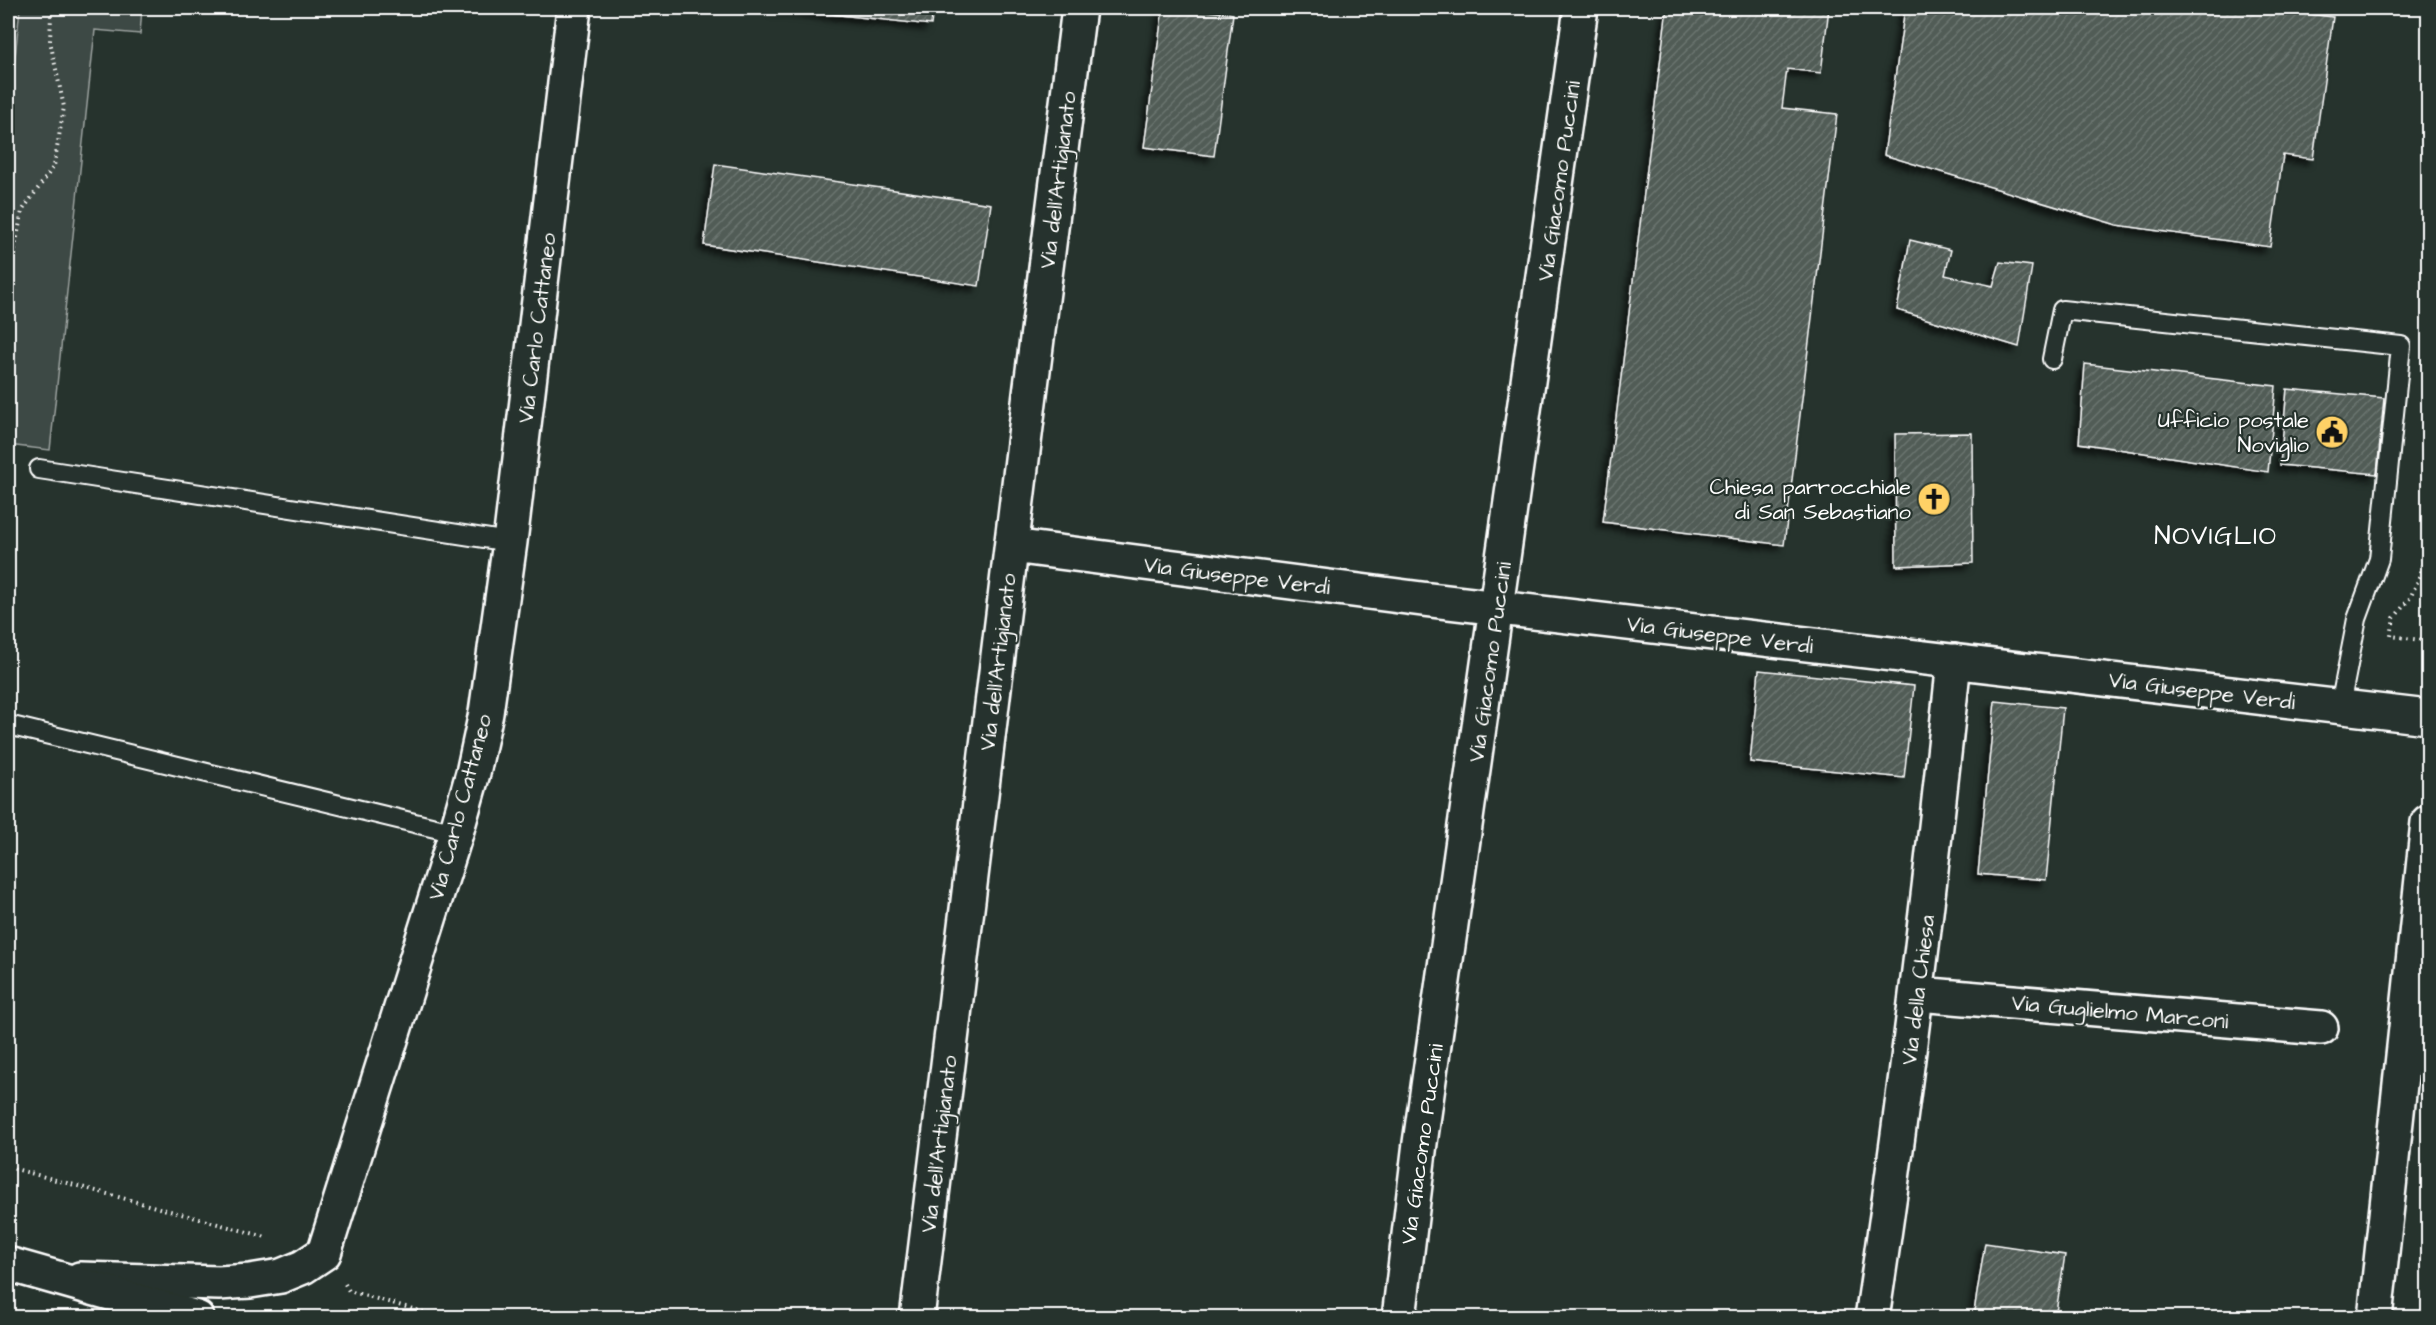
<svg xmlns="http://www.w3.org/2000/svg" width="2436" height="1325" viewBox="0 0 2436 1325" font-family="'Architects Daughter',sans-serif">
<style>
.green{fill:#3e4944;stroke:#9ea4a2;stroke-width:1.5}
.building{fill:url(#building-hatch);stroke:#fff;stroke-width:1.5;filter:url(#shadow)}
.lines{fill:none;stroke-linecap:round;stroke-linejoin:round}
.service-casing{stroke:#fff;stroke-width:22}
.minor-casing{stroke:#fff;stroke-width:38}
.tertiary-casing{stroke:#fff;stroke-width:38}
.primary-casing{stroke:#fff;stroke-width:38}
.path{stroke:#fff;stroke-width:4;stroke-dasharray:1.5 4.5;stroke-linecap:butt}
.service{stroke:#26332d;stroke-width:18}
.minor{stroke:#26332d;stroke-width:33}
.tertiary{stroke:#26332d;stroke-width:33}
.primary{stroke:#26332d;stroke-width:33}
.labels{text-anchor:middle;stroke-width:4.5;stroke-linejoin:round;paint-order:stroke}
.street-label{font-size:22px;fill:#fff;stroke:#26332d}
.poi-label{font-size:22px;fill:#fff;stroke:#26332d;text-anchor:end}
.quarter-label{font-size:26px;letter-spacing:1.5px;fill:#fff;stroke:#26332d}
</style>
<defs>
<pattern id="building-hatch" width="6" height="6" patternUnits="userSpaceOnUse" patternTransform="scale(1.5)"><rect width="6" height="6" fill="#515c57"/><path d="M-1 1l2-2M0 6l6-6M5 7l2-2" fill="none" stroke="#6b7470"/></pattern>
<filter id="shadow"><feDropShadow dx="-5.5" dy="5.5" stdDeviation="3" flood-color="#0009"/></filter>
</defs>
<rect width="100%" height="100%" fill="#26332d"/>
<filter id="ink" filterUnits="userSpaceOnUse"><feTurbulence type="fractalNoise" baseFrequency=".0167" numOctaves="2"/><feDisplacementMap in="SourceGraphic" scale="12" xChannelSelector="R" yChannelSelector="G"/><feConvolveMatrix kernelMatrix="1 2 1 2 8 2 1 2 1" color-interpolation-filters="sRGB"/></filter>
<g filter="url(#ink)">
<path class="green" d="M20,8H142L140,34L95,30L50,450L8,445V126Z"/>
<path class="building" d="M776,8H933L931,25Z
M1163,8H1183L1233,14L1214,156L1144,147Z
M1667,8H1829L1821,73L1787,69L1782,108L1837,114L1784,545L1603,522Z
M1905,8H2261L2333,17L2313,159L2283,155L2270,247L2117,225L1884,155Z
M715,164L991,204L979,286L704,245Z
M1910,240L1951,250L1945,275L1993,286L2000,262L2032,266L2019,347L1897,310Z
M2085,364L2276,386L2268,472L2079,443Z
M2287,389L2384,398L2377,474L2280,465Z
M1972,433L1973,563L1896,566L1895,434Z
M1759,670L1914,686L1904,778L1750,762Z
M1995,701L2063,708L2046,880L1978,874Z
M1985,1243L2065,1255L2055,1318H1973Z"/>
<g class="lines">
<g class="service-casing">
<path id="service" d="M2052,359L2062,310L2401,346L2379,559L2357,619L2340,706
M39,469L510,542
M8,725L456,833"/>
</g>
<g class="minor-casing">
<path id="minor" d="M1012,546L1422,599L2428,717
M1918,994L2321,1028
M80,1279L219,1283L250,1281L281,1276L303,1267L324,1253L456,833L473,773L486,713L510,542L574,8
M917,1318L1030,394L1079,8
M1399,1318L1420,1143L1581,8
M1872,1318C1905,1099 1931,881 1954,661"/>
</g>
<g class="tertiary-casing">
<path id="tertiary" d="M2375,1318L2428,822"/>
</g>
<g class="primary-casing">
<path id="primary" d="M8,1264L197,1318"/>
</g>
<path class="path" d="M8,285L22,211L54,166L64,107L50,41L51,15L56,8
M2428,511L2421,574L2410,598L2394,618L2391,636L2428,641
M8,1167L266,1237
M345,1284L349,1291L445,1318"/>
<use href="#service" class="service"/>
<use href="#minor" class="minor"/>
<use href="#tertiary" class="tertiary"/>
<use href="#primary" class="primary"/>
</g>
</g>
<defs>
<g id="civic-disc" transform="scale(1.725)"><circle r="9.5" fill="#ffd166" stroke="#26332d"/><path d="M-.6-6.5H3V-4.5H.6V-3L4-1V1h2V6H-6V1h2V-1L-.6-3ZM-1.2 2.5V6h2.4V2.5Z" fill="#111"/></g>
<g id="church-disc" transform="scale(1.725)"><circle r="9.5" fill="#ffd166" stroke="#26332d"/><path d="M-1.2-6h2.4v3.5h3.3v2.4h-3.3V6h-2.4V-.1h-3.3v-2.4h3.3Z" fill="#111"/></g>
</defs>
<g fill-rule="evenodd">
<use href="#civic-disc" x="2332" y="432"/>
<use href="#church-disc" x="1934" y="499"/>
</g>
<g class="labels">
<g class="street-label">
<text transform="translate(1057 180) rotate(-83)" y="8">Via dell'Artigianato</text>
<text transform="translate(1558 181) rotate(-82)" y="8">Via Giacomo Puccini</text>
<text transform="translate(536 328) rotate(-83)" y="8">Via Carlo Cattaneo</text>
<text transform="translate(1237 575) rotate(7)" y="8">Via Giuseppe Verdi</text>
<text transform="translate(1720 634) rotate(7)" y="8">Via Giuseppe Verdi</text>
<text transform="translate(997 662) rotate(-83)" y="8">Via dell'Artigianato</text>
<text transform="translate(1489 662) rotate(-82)" y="8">Via Giacomo Puccini</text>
<text transform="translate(2202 690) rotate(7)" y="8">Via Giuseppe Verdi</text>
<text transform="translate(459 807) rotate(-75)" y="8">Via Carlo Cattaneo</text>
<text transform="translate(1917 990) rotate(-83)" y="8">Via della Chiesa</text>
<text transform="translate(2120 1011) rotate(5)" y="8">Via Guglielmo Marconi</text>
<text transform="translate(938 1144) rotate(-83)" y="8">Via dell'Artigianato</text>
<text transform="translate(1421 1144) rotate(-82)" y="8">Via Giacomo Puccini</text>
</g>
<g class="poi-label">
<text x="2309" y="427">Ufficio postale<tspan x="2309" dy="25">Noviglio</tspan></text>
<text x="1911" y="494">Chiesa parrocchiale<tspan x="1911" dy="25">di San Sebastiano</tspan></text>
</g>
<g class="quarter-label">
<text x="2216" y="544">NOVIGLIO</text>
</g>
</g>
<rect width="2436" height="1325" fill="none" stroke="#26332d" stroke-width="30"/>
<rect x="15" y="15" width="2406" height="1295" fill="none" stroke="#fff" stroke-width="2" filter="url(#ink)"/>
</svg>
